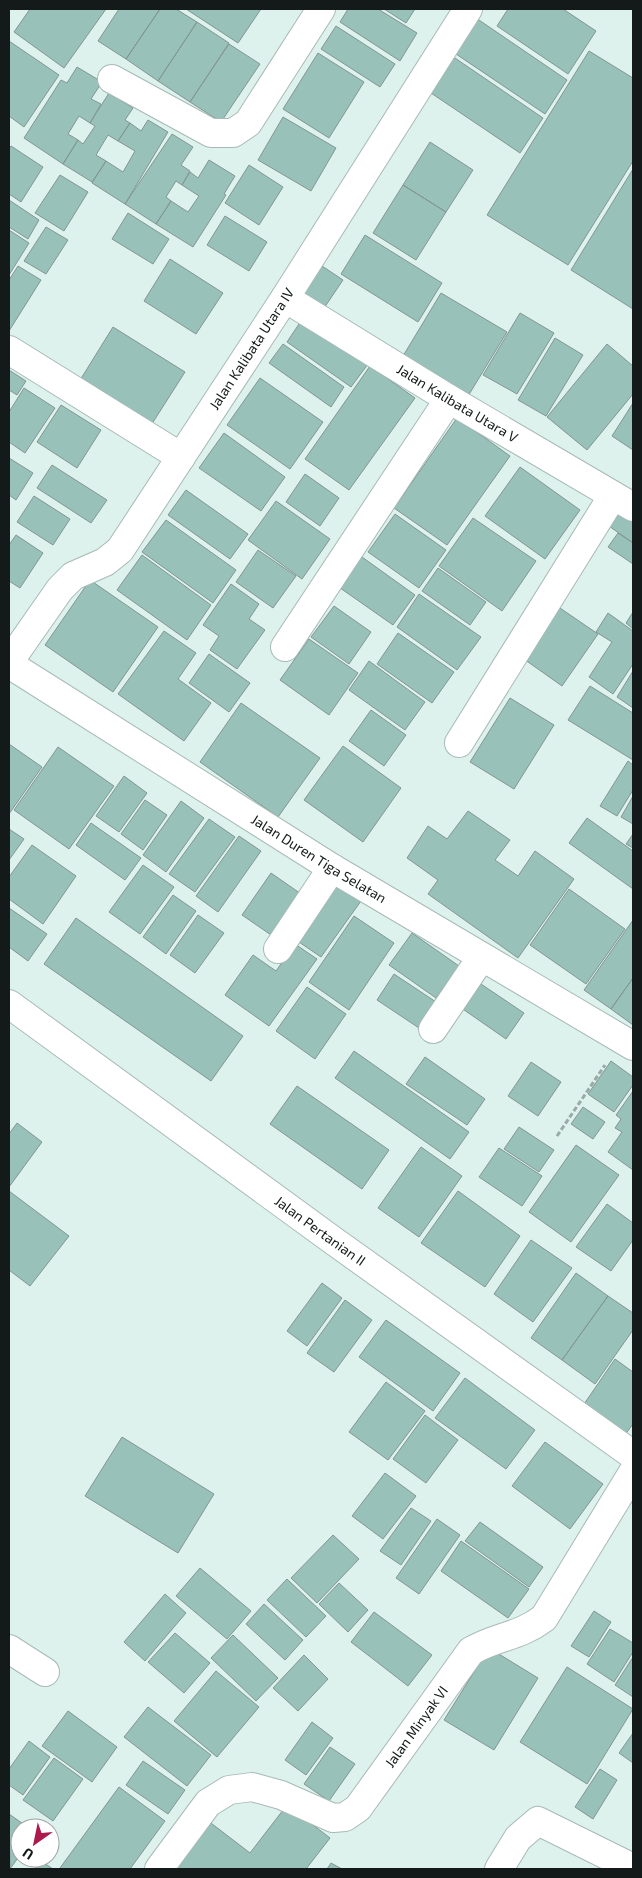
<svg xmlns="http://www.w3.org/2000/svg" width="642" height="1878" viewBox="0 0 642 1878" font-family="'Exo 2',sans-serif">
<style>
.building{fill:#97c1b9;stroke:#839692}
.lines{fill:none;stroke-linecap:round;stroke-linejoin:round}
.street-casing{stroke:#a7bab6;stroke-width:30}
.secondary-casing{stroke:#a7bab6;stroke-width:30}
.path{stroke:#9aaaa7;stroke-width:3;stroke-dasharray:5 2.5;stroke-linecap:butt}
.street{stroke:#fff;stroke-width:28}
.secondary{stroke:#fff;stroke-width:28}
.labels{text-anchor:middle;stroke-width:4.5;stroke-linejoin:round;paint-order:stroke}
.street-label{font-size:14px;fill:#131a19;stroke:#fff}
</style>
<rect width="100%" height="100%" fill="#ddf1ed"/>
<path class="building" d="M30,9H106L64,68L14,32Z
M119,9H160L126,59L98,41Z
M160,9H176L197,22L158,81L126,59Z
M186,9H261L238,43Z
M348,9H378L417,33L400,61L340,22Z
M384,9H415L406,23Z
M508,9H563L596,31L568,74L497,26Z
M476,18L567,80L545,114L453,52Z
M197,22L229,43L190,102L158,81Z
M336,26L395,64L380,87L321,49Z
M9,41L59,75L24,127L9,116Z
M229,44L260,64L221,122L190,102Z
M589,51L633,78V161L568,265L487,215Z
M318,53L364,82L329,138L283,109Z
M452,56L543,118L520,153L428,91Z
M77,67L102,82L91,99L101,104L90,123L79,116L68,134L78,140L63,164L24,138L61,80L67,83Z
M109,93L133,108L125,120L130,123L118,141L108,135L96,155L106,161L92,182L63,164L78,140L83,144L95,126L90,123Z
M283,117L336,148L311,191L258,160Z
M148,120L168,132L125,204L92,183L106,161L123,172L135,151L118,141L130,123L141,131Z
M172,134L193,147L181,165L190,171L182,185L176,181L166,197L171,201L156,224L125,204Z
M430,142L473,170L446,212L403,185Z
M11,146L43,167L21,202L9,194V149Z
M209,160L235,176L224,194L226,195L193,247L156,224L171,201L188,212L199,196L182,185L190,172L198,178Z
M249,165L283,187L259,225L225,203Z
M633,169V309L571,270Z
M60,175L88,192L64,231L35,213Z
M403,185L446,212L416,260L373,233Z
M9,200L39,220L28,239L9,227Z
M128,213L169,239L153,264L112,239Z
M225,216L267,242L249,271L207,245Z
M46,227L68,240L46,274L24,261Z
M9,230L29,243L9,275Z
M365,235L442,283L418,322L341,274Z
M170,259L223,293L196,334L144,301Z
M316,262L343,280L320,314L293,296Z
M18,266L41,280L9,331V280Z
M441,293L507,332L465,401L400,361Z
M520,313L554,333L517,394L483,375Z
M303,318L368,364L351,387L287,342Z
M113,327L185,372L148,430L77,385Z
M555,338L583,355L546,416L518,400Z
M283,344L344,387L331,407L269,363Z
M607,344L633,366V394L587,450L547,417Z
M370,366L415,398L349,490L305,459Z
M9,370L26,381L17,395L9,390Z
M260,378L323,422L290,469L227,425Z
M24,388L55,408L25,453L9,442V412Z
M633,403V450L612,436Z
M61,405L101,430L77,468L37,442Z
M457,418L510,456L447,545L394,508Z
M224,433L285,477L261,511L199,468Z
M9,458L33,473L16,500L9,495Z
M52,465L107,500L91,523L37,488Z
M520,467L580,510L545,559L485,516Z
M305,474L339,498L320,526L286,502Z
M186,490L248,534L230,559L168,515Z
M34,496L70,519L53,545L17,522Z
M276,501L330,539L302,579L248,540Z
M620,505L633,514V543L606,524Z
M395,514L446,550L419,588L368,552Z
M473,518L536,561L502,611L439,566Z
M166,520L236,570L213,603L142,552Z
M618,533L633,543V564L608,547Z
M16,535L43,553L20,588L9,581V545Z
M258,550L296,576L273,608L236,582Z
M355,552L415,595L393,625L333,583Z
M142,555L211,605L187,640L117,590Z
M438,568L486,602L470,625L422,591Z
M90,580L158,627L113,692L45,645Z
M231,584L259,604L249,619L265,630L237,669L210,650L219,636L203,625Z
M419,594L481,637L457,670L397,627Z
M334,606L371,632L349,664L311,637Z
M557,606L598,634L562,686L521,657Z
M633,612V629L626,623Z
M608,613L633,631V664L613,694L589,677L612,642L596,632Z
M164,631L196,653L178,679L211,703L184,741L118,694Z
M398,633L454,672L432,703L377,664Z
M309,639L358,673L329,715L280,680Z
M209,654L250,683L229,712L189,683Z
M369,661L425,702L405,730L349,690Z
M633,671V708L617,697Z
M590,686L633,713V760L568,720Z
M510,698L554,725L514,789L470,762Z
M241,703L320,758L278,817L200,762Z
M371,710L406,735L384,766L349,741Z
M9,744L42,767L9,814Z
M343,746L401,788L363,842L304,800Z
M58,747L114,786L69,849L14,810Z
M628,761L633,765V790L617,816L600,806Z
M124,776L147,793L119,832L96,816Z
M633,796V824L621,817Z
M145,800L167,815L143,850L121,834Z
M181,801L204,818L166,872L143,855Z
M468,811L510,840L495,860L518,876L535,851L574,879L518,958L428,894L438,880L407,858L428,826L447,839Z
M587,818L633,851V889L569,843Z
M209,819L235,837L195,892L169,874Z
M91,823L141,858L125,880L76,845Z
M9,829L24,839L9,860Z
M633,834V848L626,844Z
M239,836L261,851L218,912L196,896Z
M32,845L76,876L43,924L9,899V877Z
M143,865L174,887L140,934L109,912Z
M271,873L304,896L274,937L242,915Z
M336,883L361,901L321,957L296,940Z
M569,889L625,929L586,984L530,945Z
M173,895L196,911L166,954L143,937Z
M9,908L47,934L28,961L9,947Z
M198,915L224,933L195,973L170,955Z
M354,916L394,943L349,1010L309,982Z
M76,918L243,1036L211,1081L44,964Z
M633,920V978L611,1009L584,990Z
M412,933L459,966L436,998L389,965Z
M295,944L317,959L269,1026L225,995L253,955L276,971Z
M394,974L436,1002L419,1028L377,1000Z
M633,978V1025L611,1009Z
M475,980L524,1013L506,1039L457,1005Z
M307,987L346,1014L315,1059L276,1031Z
M354,1051L469,1132L450,1159L335,1078Z
M425,1057L485,1099L467,1125L406,1084Z
M611,1061L633,1077V1085L614,1112L588,1094Z
M531,1062L561,1082L538,1116L508,1096Z
M297,1086L389,1150L362,1189L270,1124Z
M633,1091V1170L608,1152L622,1132L615,1128L621,1119L616,1115Z
M583,1107L605,1122L593,1139L571,1124Z
M17,1123L42,1142L9,1187V1134Z
M519,1127L554,1150L539,1172L504,1149Z
M576,1145L619,1175L571,1242L529,1212Z
M421,1147L462,1176L419,1237L378,1208Z
M499,1148L542,1176L522,1206L479,1177Z
M9,1191L69,1236L30,1286L9,1270Z
M458,1191L520,1236L485,1287L421,1243Z
M607,1204L633,1223V1240L611,1271L576,1247Z
M531,1240L572,1268L533,1322L494,1294Z
M576,1273L608,1296L562,1360L531,1338Z
M322,1283L342,1298L307,1346L287,1331Z
M608,1296L633,1313V1330L595,1384L562,1360Z
M345,1300L372,1320L334,1372L307,1353Z
M386,1320L460,1373L433,1411L359,1357Z
M615,1359L633,1372V1424L624,1436L582,1407Z
M465,1378L535,1430L506,1469L435,1418Z
M386,1382L425,1411L388,1460L349,1432Z
M425,1415L458,1440L426,1483L393,1459Z
M122,1437L214,1494L178,1553L85,1496Z
M545,1442L603,1484L570,1529L512,1486Z
M385,1473L416,1496L383,1539L352,1516Z
M411,1508L431,1521L401,1565L380,1551Z
M437,1519L460,1535L419,1594L396,1578Z
M480,1522L543,1567L529,1587L465,1541Z
M333,1535L359,1559L317,1603L291,1578Z
M461,1541L529,1589L508,1618L441,1571Z
M200,1568L251,1611L227,1639L176,1596Z
M287,1579L326,1616L306,1637L267,1600Z
M339,1583L368,1610L348,1632L319,1604Z
M165,1594L186,1613L145,1661L124,1642Z
M264,1604L303,1640L285,1660L246,1624Z
M594,1611L611,1622L589,1657L571,1646Z
M374,1612L432,1655L408,1686L351,1642Z
M610,1629L633,1643V1652L614,1682L587,1664Z
M175,1633L210,1663L184,1693L148,1662Z
M233,1635L278,1678L256,1701L211,1658Z
M489,1648L538,1678L494,1750L444,1720Z
M304,1655L328,1679L298,1711L273,1688Z
M633,1657V1697L615,1685Z
M567,1667L633,1709L587,1784L520,1742Z
M216,1671L259,1707L217,1757L174,1721Z
M148,1707L211,1755L187,1786L124,1737Z
M68,1711L117,1747L92,1782L42,1746Z
M312,1722L333,1738L306,1775L285,1760Z
M633,1733V1763L619,1753Z
M29,1741L50,1757L23,1795L9,1785V1769Z
M330,1747L355,1764L329,1801L304,1784Z
M54,1758L83,1779L53,1821L23,1800Z
M143,1761L185,1790L168,1814L126,1785Z
M600,1769L617,1780L593,1819L575,1807Z
M119,1787L165,1821L130,1869H61L60,1868Z
M287,1805L330,1838L306,1869H170L207,1820L250,1853Z
M9,1814L29,1828H20V1855L10,1869Z
M41,1861L53,1869H35Z
M331,1863L342,1869H327Z"/>
<g class="lines">
<g class="street-casing">
<g id="street">
<path d="M112,79L211,133H233L248,123L321,9"/>
<path id="s1" d="M285,298L449,399L633,507"/>
<path d="M9,350L181,457"/>
<path d="M285,647L449,399"/>
<path id="s2" d="M9,662L60,589L73,576L105,562L120,550L285,298L468,9"/>
<path d="M459,743L612,497"/>
<path d="M278,949L332,868"/>
<path id="s3" d="M9,1004L331,1239L633,1455"/>
<path d="M433,1029L481,958"/>
<path d="M9,1649L45,1672"/>
<path id="s4" d="M159,1869L208,1803L229,1790L252,1787L281,1795L333,1818L345,1817L358,1808L471,1651C497,1636 519,1637 544,1618L633,1472"/>
<path d="M499,1869L518,1838L538,1821L633,1868"/>
</g>
</g>
<g class="secondary-casing">
<g id="secondary">
<path id="s5" d="M9,664L332,868L633,1046"/>
</g>
</g>
<path class="path" d="M557,1136L605,1065"/>
<use href="#street" class="street"/>
<use href="#secondary" class="secondary"/>
</g>
<g class="labels">
<g class="street-label">
<text dy="5" stroke="none"><textPath href="#s2" startOffset="402">Jalan Kalibata Utara IV</textPath></text>
<text dy="5" stroke="none"><textPath href="#s1" startOffset="202">Jalan Kalibata Utara V</textPath></text>
<text dy="5" stroke="none"><textPath href="#s5" startOffset="366">Jalan Duren Tiga Selatan</textPath></text>
<text dy="5" stroke="none"><textPath href="#s3" startOffset="385">Jalan Pertanian II</textPath></text>
<text dy="5" stroke="none"><textPath href="#s4" startOffset="345">Jalan Minyak VI</textPath></text>
</g>
</g>
<rect width="642" height="1878" fill="none" stroke="#131a19" stroke-width="20"/>
<g transform="translate(35 1843) rotate(213)"><circle r="24" fill="#ffffff" stroke="#a1a3a3"/>
<path d="M0-4L9 19L0 12L-9 19Z" fill="#ab194d"/>
<text y="-8" font-size="14" font-weight="bold" text-anchor="middle" fill="#131a19">U</text>
</g>
</svg>
